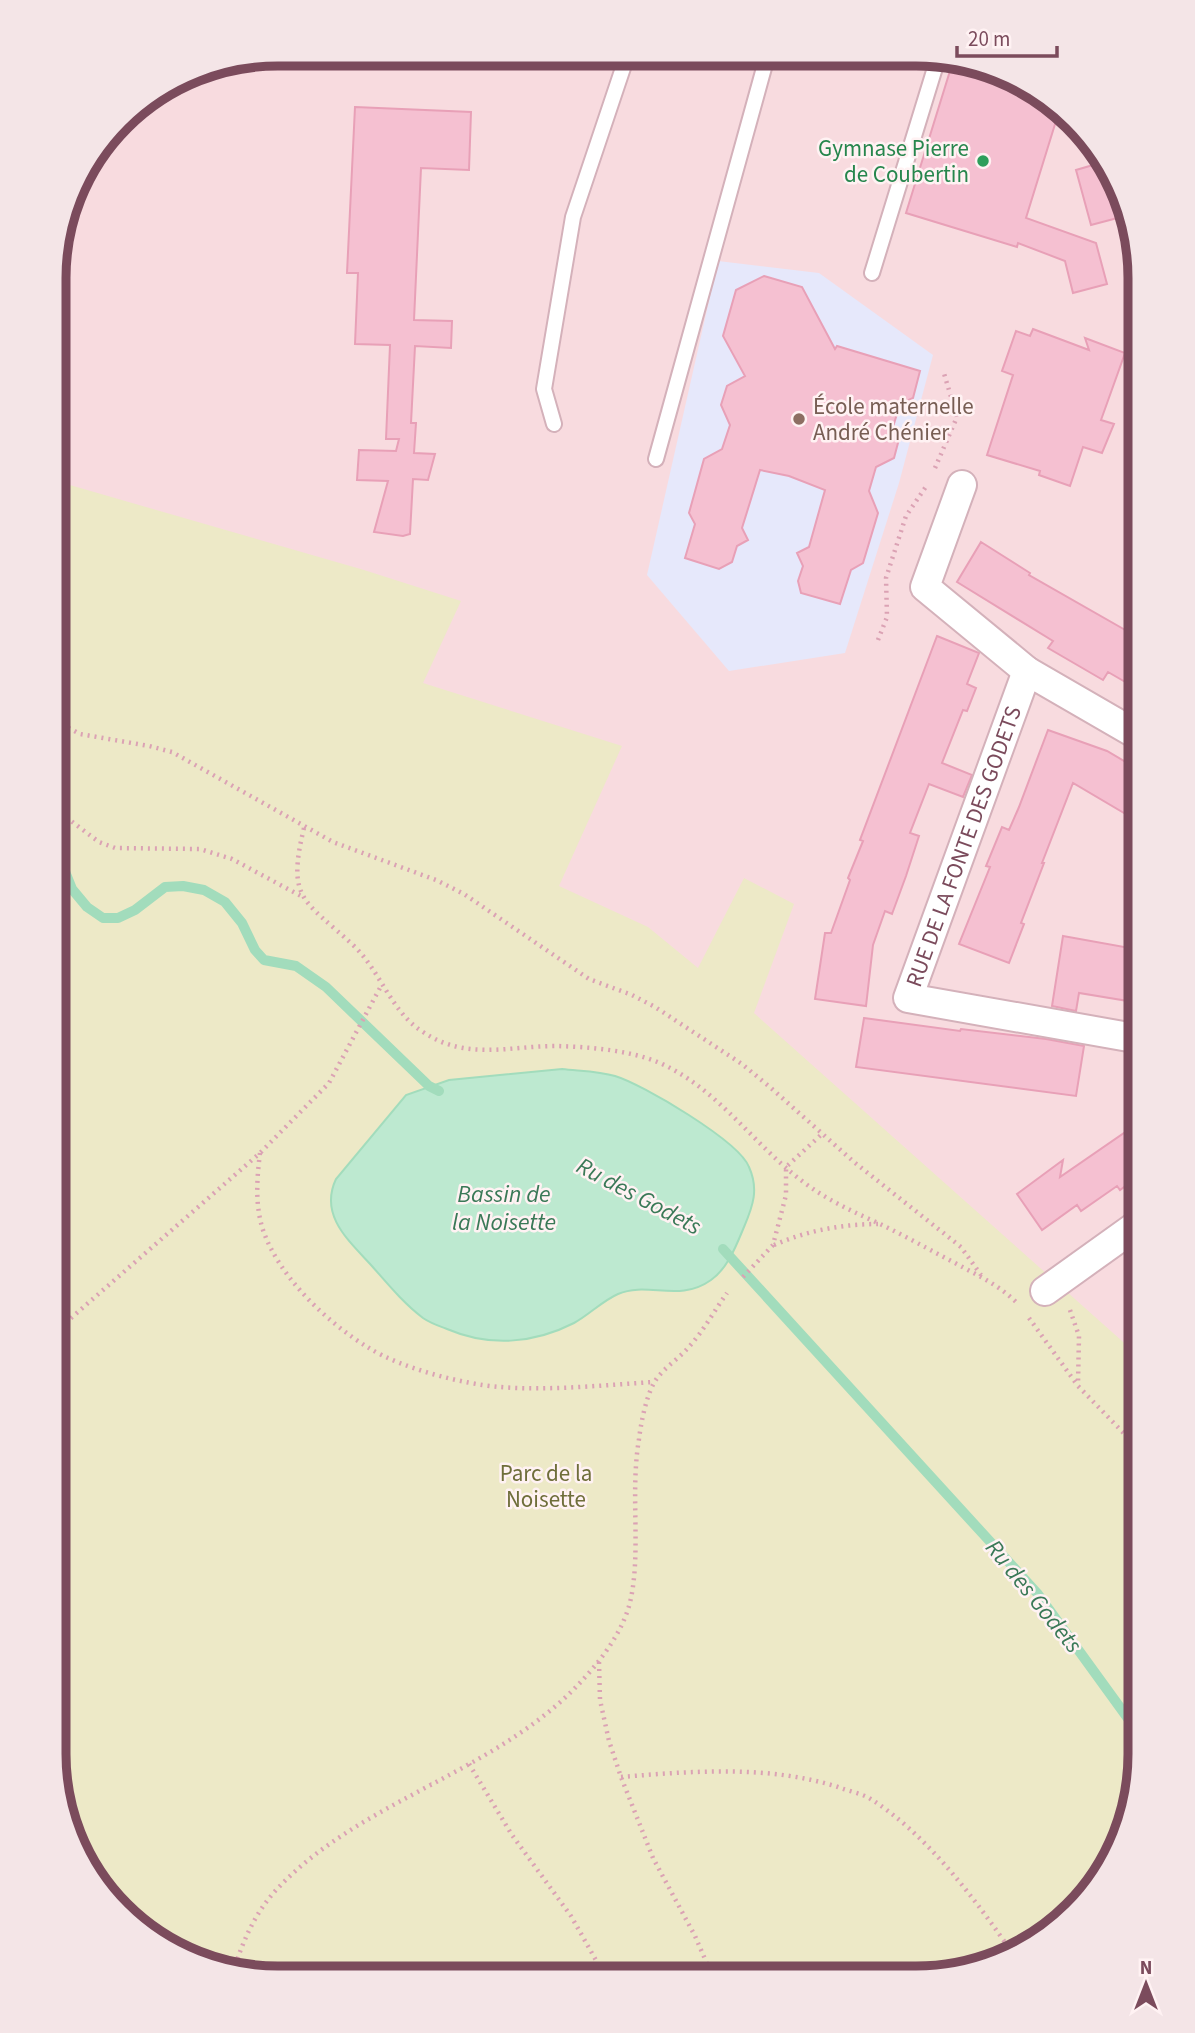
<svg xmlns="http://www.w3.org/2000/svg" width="1195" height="2033" viewBox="0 0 1195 2033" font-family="'Source Sans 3',sans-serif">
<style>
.residential{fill:#f8dbdf}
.education{fill:#e6e8fb}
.green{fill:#ede9c7}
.water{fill:#bde9d0;stroke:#a2dcbc;stroke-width:2}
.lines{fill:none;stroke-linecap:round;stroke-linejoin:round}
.stream{stroke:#a2dcbc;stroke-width:10}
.building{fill:#f5c0d1;stroke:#e8a0b7;stroke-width:2}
.lane-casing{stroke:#d4b1ba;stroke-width:18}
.street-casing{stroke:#d4b1ba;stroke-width:32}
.path{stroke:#dba2b4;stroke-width:4.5;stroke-dasharray:2 5;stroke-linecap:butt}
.lane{stroke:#fff;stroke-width:14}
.street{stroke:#fff;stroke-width:28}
.leisure-dot{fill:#2e9e5b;stroke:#fff2f3;stroke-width:2.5}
.education-dot{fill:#8d6e63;stroke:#fff2f3;stroke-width:2.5}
.labels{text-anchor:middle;stroke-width:5;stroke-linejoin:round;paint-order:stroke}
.leisure-label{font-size:23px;fill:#27864d;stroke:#fff2f3;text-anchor:end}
.education-label{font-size:23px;fill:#785e54;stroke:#fff2f3;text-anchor:start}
.street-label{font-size:23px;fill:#7b4b5c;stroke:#fff2f3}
.park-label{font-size:23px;fill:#6f6e3a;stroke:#fff2f3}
.water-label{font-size:24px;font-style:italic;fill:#3a7957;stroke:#fff2f3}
.rim{fill:none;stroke:#7b4b5c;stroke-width:9}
</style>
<rect width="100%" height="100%" fill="#feeaec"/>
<path class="residential" d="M279,54L960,58L1064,110L1129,206L1141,279L1140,1769L1129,1827L1095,1891L1053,1933L989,1967L916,1979L249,1977L180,1956L131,1923L66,1827L54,1754L56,250L78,179L130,110L193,71Z"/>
<path class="education" d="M718,261L819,273L933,355L899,483L845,653L729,671L647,575Z"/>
<path class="green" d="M321,55L512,56V69L321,59Z
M56,481L364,570L461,601L423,683L622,746L559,886L648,927L698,968L744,878L794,904L754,1013L1140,1357V1769L1129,1827L1095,1891L1053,1933L989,1967L916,1979L249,1977L180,1956L131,1923L66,1827L54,1754Z"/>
<path class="water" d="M562,1069C579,1071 599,1071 615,1076C642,1084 739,1141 749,1167C759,1189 753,1206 744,1227C736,1246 728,1268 711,1280C679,1303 648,1281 618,1294C602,1301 589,1315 574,1323C533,1344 489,1347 447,1329C439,1326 430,1323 423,1318C403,1303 387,1283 371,1265C348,1240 319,1215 336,1179L406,1095L449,1080Z"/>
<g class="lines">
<path class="stream" d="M55,847L72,889L87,907L103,918H118L135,910L165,887L183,886L204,890L225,902L242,923L255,950L264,960L296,966L326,987L429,1086L439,1091
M723,1249L1037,1593L1140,1735"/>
</g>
<path class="building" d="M954,58L960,59L1060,108L1026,218L1096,243L1107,284L1073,293L1065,261L1018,243L1017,247L906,213Z
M355,107L471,112L469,170L421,168L414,320L452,321L451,348L415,346L411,423H416L414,453L435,454L428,480L413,479L410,534L403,536L374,532L388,481L357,480L359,450L396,451L399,439H386L390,345L355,344L358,273H347Z
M1100,163L1117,189L1125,216L1091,225L1076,170Z
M764,276L802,287L835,349L837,346L920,371L913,398L900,404L893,427L899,439L894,458L876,467L869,491L878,513L863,563L851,570L840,604L801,593L798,581L803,566L797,553L809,547L825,490L789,476L760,470L742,528L748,540L737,546L732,562L719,569L685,558L695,524L689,513L704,459L722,449L730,425L721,405L727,386L745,376L723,336L736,290Z
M1033,329L1089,350L1085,338L1125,353L1101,420L1114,424L1102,453L1083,447L1070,486L1039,475L1040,471L987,455L1013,375L1002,371L1016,331L1030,336Z
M981,542L1030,573L1029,575L1141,639V691L1108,672L1103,680L1048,648L1053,641L957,582Z
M937,636L979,653L967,684L976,688L967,711L963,710L942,763L972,775L963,797L929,784L910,833L919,836L906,876L892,914L885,911L873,945L866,1006L815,999L825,933H831L850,880L848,878L863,841L860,840Z
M1048,730L1107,751L1141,771V823L1073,783L1042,863H1044L1021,923L1024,924L1009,963L959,944L990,867L986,866L1002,827L1009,830L1019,807Z
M1063,936L1141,950L1140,1003L1079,993L1076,1011L1052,1006Z
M864,1018L960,1031L961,1029L1046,1039L1084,1046L1076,1096L856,1067Z
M1140,1122V1175L1120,1190L1117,1186L1081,1211L1077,1205L1042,1230L1017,1194L1063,1160L1060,1177Z"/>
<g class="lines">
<g class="lane-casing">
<path id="lane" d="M872,273L938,58
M554,424L544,389L573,217L627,56
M656,459L767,57"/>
</g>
<g class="street-casing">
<g id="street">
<path d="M962,485L925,587L1027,671"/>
<path id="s1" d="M1140,1039L908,998L1027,671L1141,737"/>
<path d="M1045,1291L1140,1223"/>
</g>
</g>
<path class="path" d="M935,468L957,417L943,370
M878,640L887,617L886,578L906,516L927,485
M56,721L80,734L149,746L172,752L333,842L436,880L464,894L589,979L632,995L655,1007L742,1064L771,1088L854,1162L961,1247L981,1275
M55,809L99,842L115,848L200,849L232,859L301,896
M304,828C286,901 305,900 354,946C381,972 391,1012 423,1032C467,1061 508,1046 556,1046C590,1047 629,1050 660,1063C720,1090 754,1146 806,1184C829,1201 854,1212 880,1224C905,1236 930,1250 955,1263C977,1275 999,1285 1017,1303
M260,1153C257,1178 255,1202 262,1227C277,1275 326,1322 369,1348C401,1368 462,1384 500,1387C550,1391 604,1385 654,1382
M774,1245C806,1231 842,1224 878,1224
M743,1277L773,1245L786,1195V1167L822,1134
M1070,1310L1079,1336L1078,1384
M1029,1318L1078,1386L1140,1450
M55,1332L260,1153L329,1083L381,986
M599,1662L600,1700L609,1741L621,1777L653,1858L695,1936L708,1966L637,1978
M469,1764L512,1835L571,1916L606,1978
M621,1777C693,1771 769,1765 838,1787C848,1791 860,1793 869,1798C925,1832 976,1900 1013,1954
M233,1972C243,1941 255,1912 278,1888C360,1801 491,1774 576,1687C599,1663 624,1632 631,1598C641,1549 630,1492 639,1439C641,1423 646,1397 654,1383C661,1370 677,1360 687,1349C703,1332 714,1311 727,1293
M713,1978L708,1966L737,1968L766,1978"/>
<use href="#lane" class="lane"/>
<use href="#street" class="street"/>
</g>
<circle class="leisure-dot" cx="983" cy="161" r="7"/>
<circle class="education-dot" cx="799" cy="419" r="7"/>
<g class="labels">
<g class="leisure-label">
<text x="969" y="156">Gymnase Pierre<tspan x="969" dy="26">de Coubertin</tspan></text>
</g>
<g class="education-label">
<text x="813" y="414">École maternelle<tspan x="813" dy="26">André Chénier</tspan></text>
</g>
<g class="street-label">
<text dy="8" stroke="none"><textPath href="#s1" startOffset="397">RUE DE LA FONTE DES GODETS</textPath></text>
</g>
<g class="park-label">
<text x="546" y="1481">Parc de la<tspan x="546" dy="26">Noisette</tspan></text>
</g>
<g class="water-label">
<text x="504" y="1202">Bassin de<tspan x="504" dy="28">la Noisette</tspan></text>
<text transform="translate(639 1196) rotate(28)" y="8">Ru des Godets</text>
<text transform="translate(1034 1596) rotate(51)" y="8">Ru des Godets</text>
</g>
</g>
<path d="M0 0H1195V2033H0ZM278 66H916A212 212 0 0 1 1128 278V1754A212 212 0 0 1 916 1966H278A212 212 0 0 1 66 1754V278A212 212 0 0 1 278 66Z" fill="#f4e5e7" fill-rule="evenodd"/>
<path class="rim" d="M278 66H916A212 212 0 0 1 1128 278V1754A212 212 0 0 1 916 1966H278A212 212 0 0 1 66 1754V278A212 212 0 0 1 278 66Z"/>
<g transform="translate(1146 1984)" stroke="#fff2f3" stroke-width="5" paint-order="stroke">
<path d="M0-5L12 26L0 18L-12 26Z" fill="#7b4b5c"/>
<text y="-10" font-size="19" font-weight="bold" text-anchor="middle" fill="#7b4b5c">N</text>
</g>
<path d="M957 46v10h100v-10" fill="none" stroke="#7b4b5c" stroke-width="3.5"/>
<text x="968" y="46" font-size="21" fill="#7b4b5c" stroke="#fff2f3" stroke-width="5" paint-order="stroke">20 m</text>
</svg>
